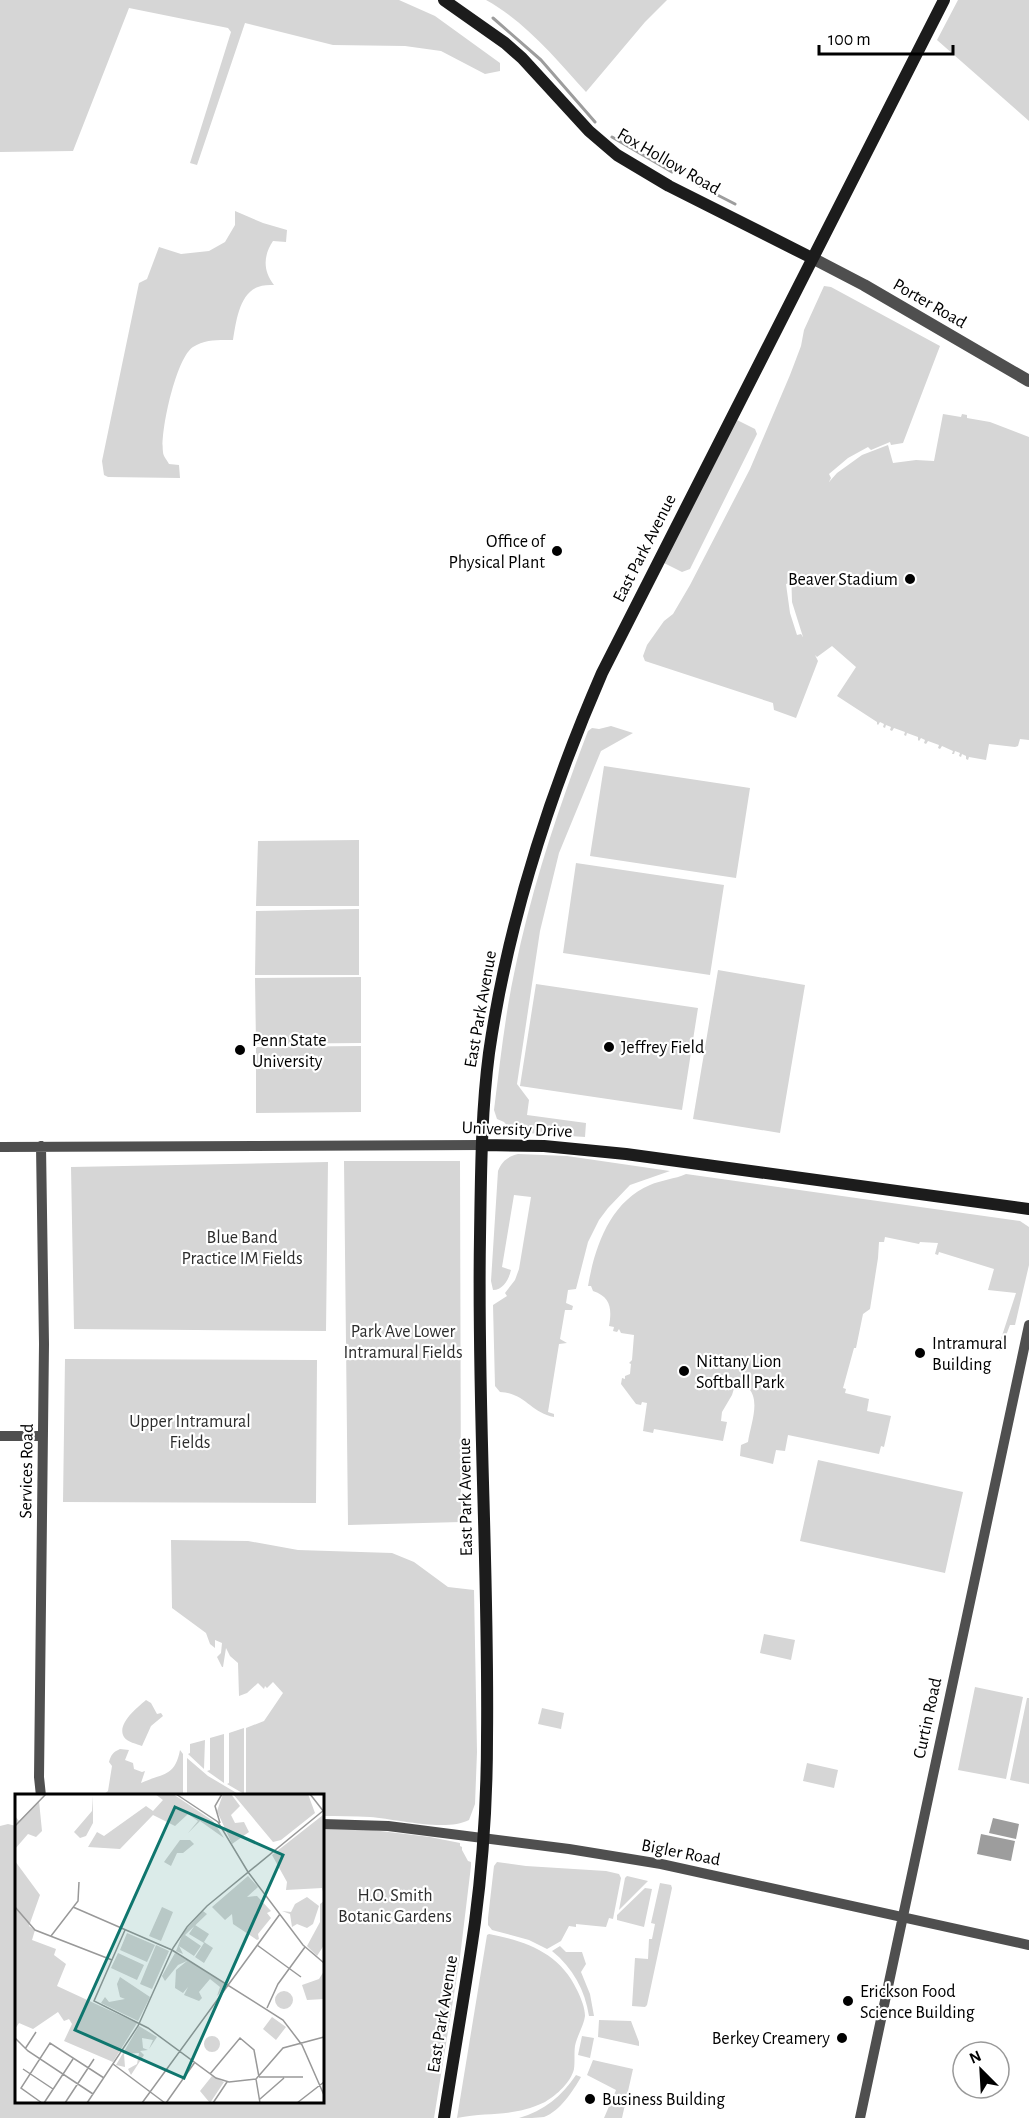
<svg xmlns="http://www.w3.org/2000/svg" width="1029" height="2118" viewBox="0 0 1029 2118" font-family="'Alegreya Sans',sans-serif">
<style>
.green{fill:#d6d6d6;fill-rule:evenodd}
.water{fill:#9d9d9d}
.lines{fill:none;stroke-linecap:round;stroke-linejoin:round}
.stream{stroke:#9d9d9d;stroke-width:3}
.minor{stroke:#4f4f4f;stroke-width:10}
.tertiary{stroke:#4f4f4f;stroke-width:12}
.secondary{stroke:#1c1c1c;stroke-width:12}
.poi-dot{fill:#000;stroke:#fff;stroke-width:2}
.labels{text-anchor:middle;stroke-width:4.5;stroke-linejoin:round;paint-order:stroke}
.street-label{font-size:18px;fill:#000;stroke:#fff}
.poi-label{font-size:18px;fill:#000;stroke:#fff;text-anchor:start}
.park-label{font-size:18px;fill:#2d2d2d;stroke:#fff}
.inset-road{fill:none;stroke:#999;stroke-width:1.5}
.view{fill:#0f766e;fill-opacity:0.15;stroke:#0f766e;stroke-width:3}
.inset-edge{fill:none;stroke:#000;stroke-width:3}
</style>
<rect width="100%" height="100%" fill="#fff"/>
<path class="green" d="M0,0H399L435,16L500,63V71L485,74L441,51L405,46L333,45L245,23L197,165L190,163L231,32L228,28L129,8L73,151L0,152Z
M486,0H667L645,22L586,92C556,59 526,22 486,0Z
M958,0H1029V121L937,40Z
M235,211L263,223L287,230L286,242L273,241C263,256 263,271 274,285C269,285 263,285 258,287C239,294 236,323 233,340C220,340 205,339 193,347C176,358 160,432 163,452C163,456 167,460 169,464L179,465L180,478L108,477L104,475L102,461L139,283L147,279L159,247L181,254L209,251L225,242L235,225Z
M824,286L831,287L940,346L903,443L891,445L890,442L871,450L868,447L848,458L829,474L831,478L829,482L837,473L862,455L888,445L893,463L916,460L934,461L943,414L961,417L962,414L967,415V418L990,422L1029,437V740L1020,739L1018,746L1015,747L989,744L986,760L969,757L968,760L966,759V756L962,754L961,757L959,756L960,753L955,751L954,754H952L953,751L942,746L940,749L938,748L939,745L928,741L926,744L924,743L925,740L921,738L919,741L918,740V737L907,733L906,736L904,735L905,732L894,728L892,731L890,730L891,727L886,725L885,728L883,727L884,724L880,722L878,725L877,724V722L837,696L856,667L832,646L817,657L815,655L818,661L796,718L774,710L773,703L645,661L643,656L647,645L664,621L673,614L690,585L750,469L790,375L801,346L804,330ZM791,569L792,602L803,637L801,634L797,635L790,613L786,584L790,583Z
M737,420L755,429L757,434L690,569L682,572L664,563Z
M611,726L633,733L601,751L559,853L540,931L517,1084L529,1100L527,1115L586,1123L585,1137L513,1132L504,1122L497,1119L494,1110C500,1063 505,1015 515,969C532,887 558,809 588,731L592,728L599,729Z
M604,766L750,788L736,878L590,856Z
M359,840V906H256L258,841Z
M576,863L724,885L710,975L563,953Z
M359,909V975H255L256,911Z
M718,970L805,985L780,1133L693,1119Z
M361,977V1043L256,1044L255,978Z
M536,984L698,1008L682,1110L520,1086Z
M361,1046V1112L256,1113V1047Z
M518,1154L567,1156L670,1171L630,1185L608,1208L599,1220L588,1242L576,1289L568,1290L566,1303L573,1306L572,1310H565L560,1339L567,1343L559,1344L548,1412L554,1414V1417C531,1413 525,1393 500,1392L495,1386L493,1305L507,1296L505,1293L515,1280L519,1269L531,1197L514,1195L502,1267L511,1270C509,1279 503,1290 493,1290L491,1281L498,1171C502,1161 507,1157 518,1154Z
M344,1161H460L461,1522L348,1525Z
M328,1162L326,1331L74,1329L71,1167Z
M686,1174L1020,1221L1029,1227V1265L1015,1325H1010L1000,1351H997L1016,1293L988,1290L994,1269L939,1252L938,1255L935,1254L938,1243L920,1242L919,1244L885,1237L884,1242H879L878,1258L870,1309L863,1314L856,1348H854L843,1388L846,1389L845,1393L869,1399L867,1411L891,1416L884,1447L881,1446L879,1454L788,1435L785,1451L776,1450L773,1464L740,1456L741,1445L748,1442C751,1421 766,1389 736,1382L732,1395L722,1412L721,1421L727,1422L723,1441L654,1429L653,1433L643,1431L647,1403L642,1402L641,1405L636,1404L621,1384L622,1378L625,1379V1376L630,1374L631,1364L629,1363L632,1360L634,1335L621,1333L619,1329L617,1332L613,1331L614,1327L609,1326C612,1309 611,1297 593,1291L591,1286H588C595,1246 610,1202 650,1185C661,1180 675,1179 686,1174Z
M65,1359L317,1360L316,1503L63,1502Z
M818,1460L963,1492L945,1573L800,1541Z
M171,1540L248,1541L298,1550L392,1553L414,1562L448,1587L474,1590L477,1752L475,1804L469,1820C446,1832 396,1819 370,1817C354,1816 338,1816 323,1816L322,1796L246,1795V1728L264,1721L283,1693L273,1682L267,1688L265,1686L264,1689L258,1683L247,1693L239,1696L238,1663L230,1656L226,1648L223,1667H222L217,1657L221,1653L222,1643L215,1640V1648L210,1644L206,1633L172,1608Z
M764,1634L795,1640L791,1660L760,1653Z
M975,1687L1023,1697L1006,1779L958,1770Z
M1027,1698H1029V1784L1010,1780Z
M146,1700L151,1703L157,1714L161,1713L163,1716L151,1726L142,1746C137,1744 127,1742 124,1737C116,1724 138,1707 146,1700Z
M542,1708L564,1713L561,1729L538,1724Z
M244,1728V1794L227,1784L229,1783V1733Z
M224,1734V1783L207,1771L210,1770V1738Z
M205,1740L204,1769L188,1754L190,1753V1744Z
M120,1749L129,1750L125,1760L133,1763L134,1769L142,1772L145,1771L141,1783C163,1773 175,1777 180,1750L183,1754V1795H103L108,1791L112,1766L109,1762C111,1755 113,1752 120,1749Z
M187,1758L208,1776L240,1795H187Z
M807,1763L838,1770L834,1788L803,1781Z
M8,1824L16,1826V2102H322L323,1829L372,1830L430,1837L460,1843V1846L462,1847V1850L468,1861L471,1862V1866L460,1957L434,2118H0V1826Z
M497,1862L526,1866L606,1871L619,1874L621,1878L613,1919L609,1918L606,1927L576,1924V1927L569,1926L561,1941L547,1949L529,1940L492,1930L488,1925V1918L494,1866Z
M627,1876L648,1881L619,1910L625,1878Z
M660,1883L671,1885L672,1888L647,2005L645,2007L632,2006L635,1958L648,1959L649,1939H652L655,1924L651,1923Z
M645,1888L652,1889L644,1927L617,1920V1915Z
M489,1934C526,1941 560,1953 577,1990C581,1998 585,2008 585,2016C584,2025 577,2036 575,2046C574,2053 575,2062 574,2069C571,2082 557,2095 545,2102C511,2118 490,2111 457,2118L487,1935Z
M560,1946L566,1952H582L586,1964L581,1972L590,1994L594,2016H589C585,1990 573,1968 552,1951Z
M599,2020L631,2021L639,2042V2046L598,2037Z
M582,2036L594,2038L590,2058L578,2055Z
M593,2060L633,2069L622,2118H604L616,2090L587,2075Z
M576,2075L581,2077C573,2091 560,2111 544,2117C537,2118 527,2118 519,2118C544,2111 562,2096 576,2075Z"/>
<path class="water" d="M993,1818L1019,1824L1016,1839L989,1833Z
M981,1834L1015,1841L1011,1861L977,1854Z"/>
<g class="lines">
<path class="stream" d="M493,18L541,60L595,122
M612,137L672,172
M696,184L735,204"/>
<path class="minor" d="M0,1147L483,1145
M0,1436H43
M41,1796L39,1777L44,1344L41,1146
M322,1824L388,1826L569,1849L661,1864L1029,1945
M860,2118L1029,1325"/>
<path class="tertiary" d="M812,258L864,285L1029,381"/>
<path class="secondary" d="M444,0L505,43L522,58L589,131L617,155L669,186L812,258
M483,1145L544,1146L626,1154L1029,1209
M444,2118C454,2053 466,1987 475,1922C483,1861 487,1799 487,1738C489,1571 477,1404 480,1237C481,1176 481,1114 489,1053C508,921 549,795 602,673L944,0"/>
</g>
<g class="poi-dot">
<circle cx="557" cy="551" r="6"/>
<circle cx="910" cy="579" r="6"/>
<circle cx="609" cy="1047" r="6"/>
<circle cx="240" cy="1050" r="6"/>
<circle cx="920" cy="1353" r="6"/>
<circle cx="684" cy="1371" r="6"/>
<circle cx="848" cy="2001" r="6"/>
<circle cx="842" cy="2038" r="6"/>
<circle cx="590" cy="2099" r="6"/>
</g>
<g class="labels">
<g class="street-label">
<text transform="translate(669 161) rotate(30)" y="6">Fox Hollow Road</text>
<text transform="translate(930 303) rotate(30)" y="6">Porter Road</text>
<text transform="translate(644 548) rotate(-63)" y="6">East Park Avenue</text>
<text transform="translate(480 1009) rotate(-80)" y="6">East Park Avenue</text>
<text transform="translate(517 1129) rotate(2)" y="6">University Drive</text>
<text transform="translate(26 1471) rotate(-89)" y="6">Services Road</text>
<text transform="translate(465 1497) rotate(-91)" y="6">East Park Avenue</text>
<text transform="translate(927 1718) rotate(-78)" y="6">Curtin Road</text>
<text transform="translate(681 1852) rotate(11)" y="6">Bigler Road</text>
<text transform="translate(442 2014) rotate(-81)" y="6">East Park Avenue</text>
</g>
<g class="poi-label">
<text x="545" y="547" text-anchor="end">Office of<tspan x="545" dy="21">Physical Plant</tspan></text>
<text x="898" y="585" text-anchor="end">Beaver Stadium</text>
<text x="252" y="1046">Penn State<tspan x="252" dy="21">University</tspan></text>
<text x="621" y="1053">Jeffrey Field</text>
<text x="932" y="1349">Intramural<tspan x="932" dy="21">Building</tspan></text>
<text x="696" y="1367">Nittany Lion<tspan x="696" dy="21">Softball Park</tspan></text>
<text x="860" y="1997">Erickson Food<tspan x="860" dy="21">Science Building</tspan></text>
<text x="830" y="2044" text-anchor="end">Berkey Creamery</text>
<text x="602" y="2105">Business Building</text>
</g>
<g class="park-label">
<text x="242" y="1243">Blue Band<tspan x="242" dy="21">Practice IM Fields</tspan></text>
<text x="403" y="1337">Park Ave Lower<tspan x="403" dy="21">Intramural Fields</tspan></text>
<text x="190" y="1427">Upper Intramural<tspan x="190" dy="21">Fields</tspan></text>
<text x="395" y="1901">H.O. Smith<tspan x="395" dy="21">Botanic Gardens</tspan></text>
</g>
</g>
<g transform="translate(15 1794)">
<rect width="309" height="309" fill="#fff"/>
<path d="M140,0H158L198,27L209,44L185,27L173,39L183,27L173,20L160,32L138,21L105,55L73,53L82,38L89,42L131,12L138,17L148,6ZM208,0H216L225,12L216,21L220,29L229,28L234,38L217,50L202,17ZM218,0H293L300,19L266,46L258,48ZM78,2V29L71,42L65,44L59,38L77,17ZM24,7L27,37L21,43L13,40L0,55V22L4,27ZM308,21L309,101L307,94L271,96L272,88L257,61ZM165,46H175L179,50L168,59H162L156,72L149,68ZM0,67L25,101L14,132L20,136L17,146L41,155L39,161L51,170L42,192L122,229L98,268L49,247L57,230L54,225L49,227L43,218L18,235L4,229L0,235ZM233,82L243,93L232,103L242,102L256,117L252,119L256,124L243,140L244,145L242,146L218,130L217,120L210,126L197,113ZM292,103L304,112L298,130L292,134L282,130L277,133L275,120L267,117L276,118L280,110ZM309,107V151L302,162L292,152L305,128V110ZM147,113L158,118L146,147L134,142ZM188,117L192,120L170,141L186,152L179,162L164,152L168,160L161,157L168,139ZM180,131L194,140L189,148L198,154L189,169L180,163L189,149L174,140ZM112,139L140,151L132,168L105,156ZM141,151L154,157L137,195L125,190ZM103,159L129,171L122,186L96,174ZM160,159L210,189L204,200L202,202L205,193L195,185L184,198L187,204L184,207L169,201L173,193L168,199L160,194L161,176L172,167L163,171L150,187L147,182ZM309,177V205L292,206L287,191L304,185ZM105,183L135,203L123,227L86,209L90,203L94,208L110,205L105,203L102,190ZM260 206a9 9 0 1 1 18 0a9 9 0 1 1-18 0ZM257,223L271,233L261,246L248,235ZM124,232L142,243L134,255L138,246L127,244L128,254L133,256L125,257L129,261L116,281L113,275L122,270L124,259L109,260L110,273L101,271ZM189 250a8 8 0 1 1 16 0a8 8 0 1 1-16 0ZM197,282L209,288L195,309L185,297Z" fill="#d6d6d6"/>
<path class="inset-road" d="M161,0L203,28L233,78M295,0L309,18M205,29L200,12L207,0M0,32L31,0M233,78L288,151L309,169M0,113L20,136L97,166M58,113L157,156M110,136L79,207L133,234L201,284L214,288L241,285L268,254L309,243M36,142L63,107L64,88M242,151L286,183M157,156L268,226L287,251L309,301M252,214L263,190L290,153M0,244L13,257L78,300M10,255L21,238M98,270L150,309M8,275L38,295M195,280L225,244L239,256L244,283M244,283H288M241,285L245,309M245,305L269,284M27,309L6,294L35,249L89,284M29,309L58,265M50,309L79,265M72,309L123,232L158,154L172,133L192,112L309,16M127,309L265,120M151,309L180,268M198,309L212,288M282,309L309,288"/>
<path class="view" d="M160,13L268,61L169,284L60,236Z"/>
<rect width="309" height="309" class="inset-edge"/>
</g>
<g transform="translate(981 2070) rotate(336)"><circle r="28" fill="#ffffff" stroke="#999999" stroke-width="1.5"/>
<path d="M0-4.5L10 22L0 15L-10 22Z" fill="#000000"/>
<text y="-9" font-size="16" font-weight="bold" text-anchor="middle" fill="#000000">N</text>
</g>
<path d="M819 45v9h134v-9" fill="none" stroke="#000000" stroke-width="3"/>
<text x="828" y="45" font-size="18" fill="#000000" stroke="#ffffff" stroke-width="4.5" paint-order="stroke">100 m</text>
</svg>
